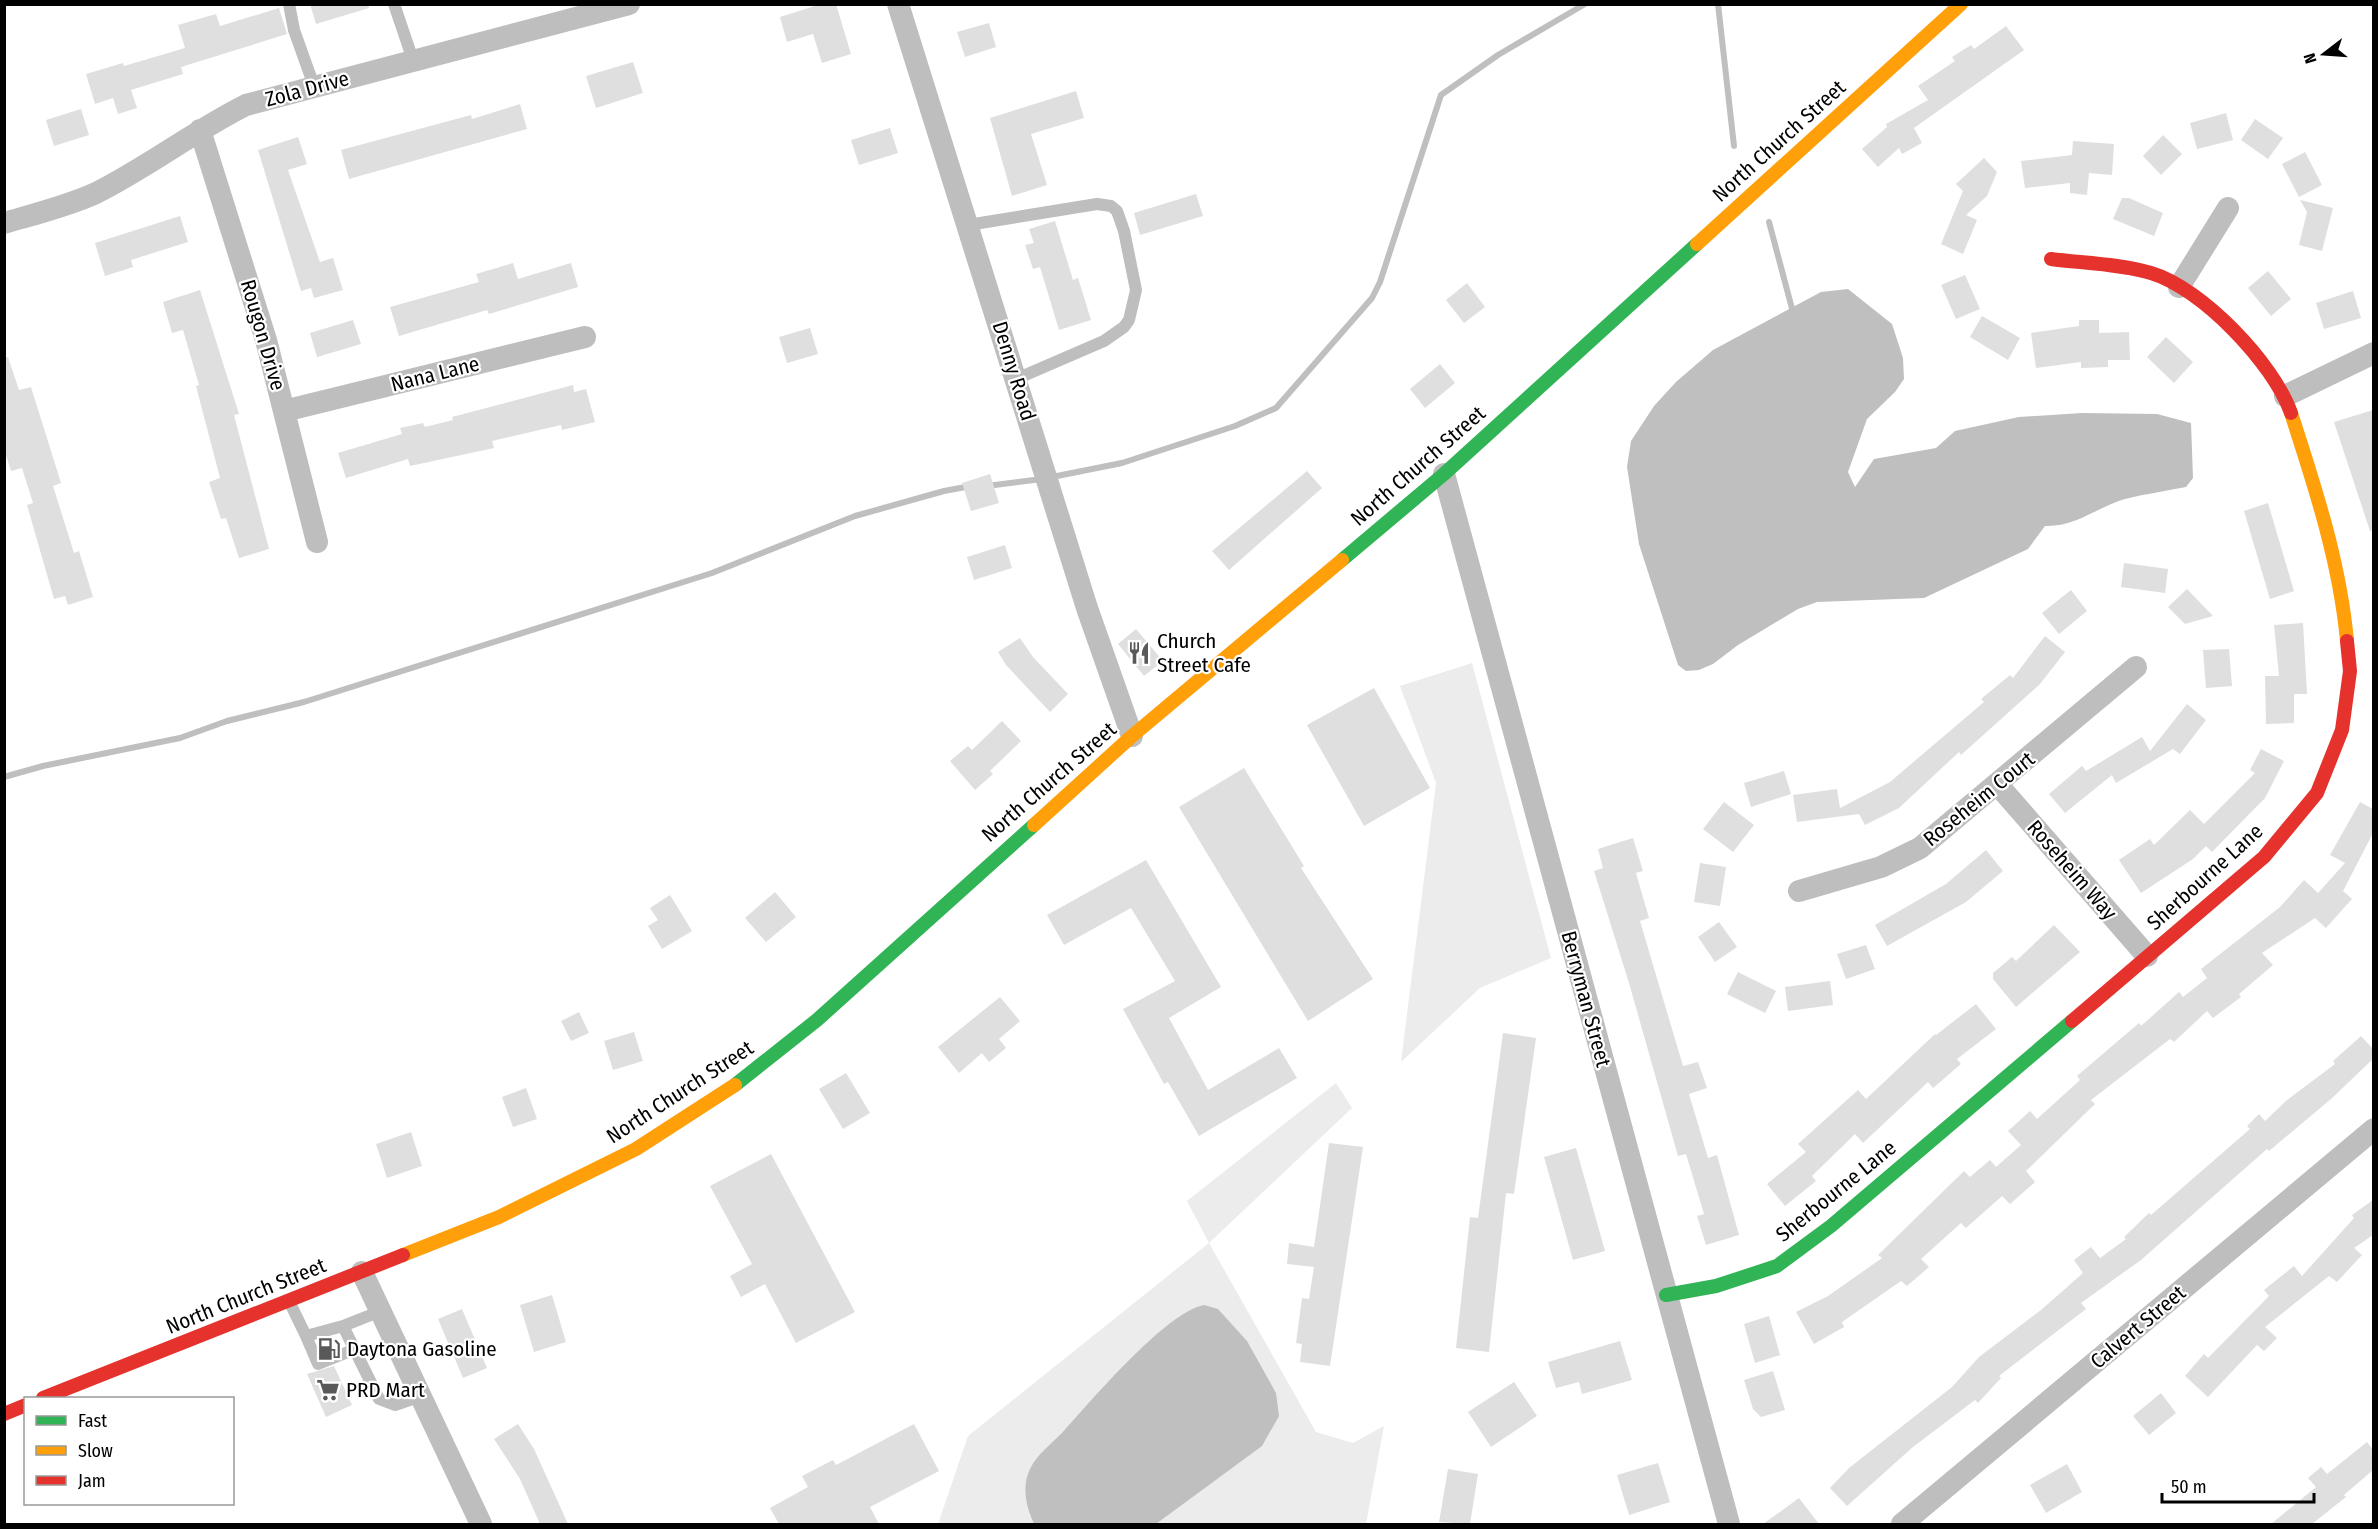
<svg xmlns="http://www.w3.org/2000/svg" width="2378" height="1529" viewBox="0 0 2378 1529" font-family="'Fira Sans Condensed',sans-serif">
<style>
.green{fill:#ececec}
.water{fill:#bfbfbf}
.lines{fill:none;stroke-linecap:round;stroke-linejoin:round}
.stream{stroke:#bfbfbf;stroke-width:6}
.building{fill:#dfdfdf}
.lane{stroke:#bebebe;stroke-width:12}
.street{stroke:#bebebe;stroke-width:22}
.fast{stroke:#30b455;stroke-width:14}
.slow{stroke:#ff9f0a;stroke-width:14}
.jam{stroke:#e5322d;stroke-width:14}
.labels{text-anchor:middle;stroke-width:4.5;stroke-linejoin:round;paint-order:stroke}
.street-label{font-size:21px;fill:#000;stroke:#fff}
.poi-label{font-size:21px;fill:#000;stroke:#fff;text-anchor:start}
</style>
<rect width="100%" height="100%" fill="#fff"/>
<path class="green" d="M1472,663L1551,958L1480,988L1401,1062L1436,783L1400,686Z
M1336,1083L1352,1108L1209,1243L1316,1432L1353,1443L1384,1426L1366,1524H1156L1206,1487L1029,1514L1034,1524H938L968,1436L1209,1243L1187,1201Z"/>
<path class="water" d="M1848,289L1892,324L1903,358L1904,379L1895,392L1867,419L1848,472L1855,487L1874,459L1936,448L1955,431L2019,417L2082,413L2157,414L2191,423L2193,478L2186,487C2166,491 2145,494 2125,499C2097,507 2076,527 2045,526L2028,549L1924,598L1817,602L1798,609L1738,645L1713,664L1699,670L1686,671L1678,665L1639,544L1627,467L1631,441L1654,406L1676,382L1713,350L1821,292Z
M1204,1305L1218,1309L1247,1341L1276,1393L1279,1416L1262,1446L1156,1524H1034C1026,1507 1021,1485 1031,1467C1037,1455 1052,1443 1062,1433C1090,1402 1166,1312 1204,1305Z"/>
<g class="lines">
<path class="stream" d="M1718,4L1734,146
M1769,222L1794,316
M1052,477L1122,463L1235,426L1276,408L1372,298L1380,282L1441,95L1498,55L1585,4
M987,486L1042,479
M4,777L43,766L180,738L227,721L304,702L712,573L855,516L944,491L971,486"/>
</g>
<path class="building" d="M310,4H368L369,8L316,24Z
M821,4H836L851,54L822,63L813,34L787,42L780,17Z
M279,8L287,34L181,67L183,74L131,90L137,108L118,114L113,98L95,104L86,74L123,63L124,66L185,48L178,25L216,14L220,26Z
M989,23L996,47L965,57L957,32Z
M2006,26L2024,50L1914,128L1922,143L1902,154L1899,148L1878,167L1862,149L1887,127L1886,124L1928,100L1918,86L1955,61L1952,57L1971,45L1974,49Z
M633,62L643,93L596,108L586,76Z
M1076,91L1084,118L1031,134L1047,185L1012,196L990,118Z
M520,104L527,129L349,179L341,150L471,115L472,119Z
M81,109L89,135L54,146L46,120Z
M2226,113L2233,140L2197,149L2190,123Z
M2255,119L2283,138L2268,159L2241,140Z
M890,128L898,153L859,165L851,140Z
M2163,135L2182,154L2161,175L2143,156Z
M298,137L307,164L288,170L320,262L333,258L343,290L314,298L311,288L301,291L258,150Z
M2073,141L2114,144L2112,175L2089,173L2087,195L2070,193V183L2025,188L2021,161L2072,155Z
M2305,152L2322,185L2299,197L2282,164Z
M1984,158L1997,172L1987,196L1966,215L1977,220L1963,254L1941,244L1963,191L1956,184Z
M1196,194L1203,216L1140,235L1134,213Z
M2122,198H2129L2163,213L2154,236L2113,219Z
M2300,200L2333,208L2322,251L2299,245L2307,212Z
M180,216L188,242L131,260L133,267L105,276L95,243Z
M1055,221L1073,280L1078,278L1091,320L1059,330L1040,267L1033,269L1025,245L1034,243L1029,229Z
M513,263L518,279L571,263L578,287L489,314L487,310L399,336L390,307L479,282L476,274Z
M2268,271L2291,299L2271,316L2248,288Z
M1965,275L1980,309L1956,319L1941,285Z
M1467,283L1485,307L1464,323L1446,300Z
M200,290L239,414L234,415L269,549L239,558L226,518L221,519L209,482L220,478L196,386L199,385L183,330L172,333L163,302Z
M2353,291L2361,318L2324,329L2316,303Z
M1982,316L2020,338L2008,360L1970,337Z
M353,320L361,344L317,357L310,333Z
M2079,320H2099V333L2129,332L2130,360H2108V367L2081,368V362L2036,368L2031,333L2079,326Z
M810,328L818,354L787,363L779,337Z
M2166,337L2193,362L2174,383L2147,357Z
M8,357L19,390L31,387L61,483L53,486L74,553L79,551L93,597L68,605L65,596L54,599L27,505L33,503L22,468L11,471L4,449V358Z
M1440,364L1455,383L1425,408L1410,389Z
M573,385L574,392L586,389L595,422L562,430L561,425L492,441L494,448L410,466L408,459L346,478L338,453L402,434L400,428L423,423L425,427L453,420L452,417Z
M2373,410V530L2370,531L2334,422Z
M1307,471L1322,488L1229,570L1212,551Z
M990,474L999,503L971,511L962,483Z
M2268,503L2294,591L2270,599L2244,511Z
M1005,545L1012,568L974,580L967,557Z
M2124,563L2168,569L2165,593L2121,587Z
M2187,589L2213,616L2185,624L2168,607Z
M2071,590L2087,611L2059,634L2042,613Z
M2303,623L2307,694H2294V723L2266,724L2265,676H2279L2274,625Z
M1136,629L1163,661L1144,676L1118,644Z
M2045,636L2065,652L2040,684L1961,755L1959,752L1899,808L1865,825L1859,814L1797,822L1793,795L1837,789L1840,808L1890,782L1984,702L1981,699L2010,675L2013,678Z
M1020,638L1033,657L1068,694L1050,712L1006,665L998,652Z
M2229,649L2232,686L2206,688L2203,650Z
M1374,688L1430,788L1364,826L1307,725Z
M2187,704L2206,720L2180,754L2173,749L2116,783L2112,775L2065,813L2049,794L2082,766L2086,771L2142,737L2150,751Z
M1002,721L1021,741L990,771L993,774L975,790L950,761L968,746L972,750Z
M2261,749L2284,761L2265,798L2212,852L2206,846L2193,859L2141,893L2119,860L2150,839L2154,845L2190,810L2204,824L2255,773L2250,770Z
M1244,768L1304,866L1301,868L1373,979L1308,1021L1179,807Z
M1784,771L1791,794L1751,807L1744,783Z
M1724,802L1754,825L1733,852L1703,829Z
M2360,802L2373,809V833L2343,891L2352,899L2326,928L2315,918L2262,953L2273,965L2239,994L2241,997L2213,1018L2207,1011L2174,1042L2170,1039L2091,1100L2095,1104L2026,1171L2035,1182L2010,1204L2002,1196L1966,1228L1961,1223L1921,1259L1929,1267L1907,1286L1901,1281L1842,1322L1844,1327L1814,1344L1796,1312L1828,1296L1882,1258L1878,1255L1964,1171L1970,1177L1990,1160L1996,1167L2021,1145L2008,1131L2030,1111L2037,1119L2080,1080L2077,1076L2139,1023L2141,1026L2179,992L2183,997L2207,978L2201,969L2280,907L2304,880L2318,893L2345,863L2330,855Z
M1633,838L1643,871L1636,873L1649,918L1640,921L1683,1066L1698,1062L1707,1088L1689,1094L1708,1158L1717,1155L1739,1235L1706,1245L1697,1216L1704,1214L1686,1154L1678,1156L1629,983L1594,871L1603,868L1598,849Z
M1986,850L2003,871L1966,902L1887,946L1875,925L1946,884Z
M1146,860L1221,987L1169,1018L1208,1090L1279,1048L1297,1078L1199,1136L1168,1082L1164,1084L1123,1009L1175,981L1131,908L1064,945L1047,915Z
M1700,863L1726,867L1720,906L1694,902Z
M775,892L796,917L766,942L745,918Z
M670,895L692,931L662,949L648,926L658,920L650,908Z
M1719,922L1737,947L1715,962L1698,937Z
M2054,925L2080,952L2016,1007L1993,979V973L2012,957L2016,961Z
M1866,945L1875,969L1846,979L1837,954Z
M1738,972L1776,991L1765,1013L1727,994Z
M1830,981L1833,1005L1788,1011L1785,987Z
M1000,997L1020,1021L999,1039L1006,1048L989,1062L982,1053L959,1073L938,1047Z
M1976,1004L1996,1029L1957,1059L1961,1064L1933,1088L1928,1082L1863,1143L1855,1134L1812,1176L1816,1181L1785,1206L1767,1184L1806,1152L1798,1144L1858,1090L1866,1099L1935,1034L1936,1035Z
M579,1012L589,1033L571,1041L561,1021Z
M634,1032L643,1061L613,1070L604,1041Z
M1503,1033L1536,1038L1514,1194L1506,1193L1489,1352L1456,1348L1470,1217L1478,1218Z
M2361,1036L2373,1049V1059L2331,1099L2269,1151L2267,1149L2141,1260L2081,1303L2086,1309L1999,1376L2001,1378L1978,1403L1975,1400L1913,1447L1847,1506L1830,1488L1849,1468L1952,1387L1979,1357L2041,1310L2083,1273L2074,1260L2091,1247L2100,1258L2126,1239L2124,1237L2149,1213L2151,1215L2250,1129L2247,1126L2259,1114L2265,1121L2287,1100L2335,1064L2333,1061Z
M846,1073L870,1113L843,1129L819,1089Z
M526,1088L537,1119L513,1127L502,1097Z
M411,1132L422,1166L387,1178L376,1144Z
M1329,1143L1363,1147L1330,1366L1300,1362L1302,1344L1296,1343L1302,1298L1309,1299L1314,1267L1287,1264L1289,1243L1314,1247Z
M1576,1148L1605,1251L1573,1260L1544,1157Z
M771,1154L855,1312L796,1343L765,1284L741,1297L730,1276L752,1264L710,1186Z
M2373,1200V1235L2354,1248L2362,1255L2337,1282L2329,1276L2265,1327L2277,1338L2264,1351L2257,1345L2208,1397L2185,1376L2204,1354L2208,1358L2269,1296L2264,1290L2294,1266L2302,1276L2354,1218L2352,1215Z
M552,1295L566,1342L534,1352L520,1305Z
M462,1309L487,1368L463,1378L438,1319Z
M1769,1316L1780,1355L1755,1363L1744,1324Z
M1620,1341L1632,1380L1582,1394L1579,1382L1556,1388L1548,1362Z
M334,1366L352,1405L326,1417L307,1374Z
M1773,1371L1785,1410L1761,1417L1753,1409L1744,1380Z
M1514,1382L1537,1416L1491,1447L1468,1412Z
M2161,1393L2176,1413L2149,1435L2133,1416Z
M518,1424L534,1449L568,1524H540L520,1479L494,1439Z
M914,1424L939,1471L870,1507L879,1524H779L770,1508L808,1487L802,1476L833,1460L836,1465Z
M2367,1442L2373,1450V1470L2344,1495L2346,1497L2312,1524H2271L2316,1487L2308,1478L2321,1467L2327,1474Z
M1658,1463L1670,1502L1629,1515L1617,1475Z
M2067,1464L2082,1492L2046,1513L2030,1485Z
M1448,1469L1478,1474L1470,1524L1439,1522Z
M1799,1498L1819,1524H1763Z"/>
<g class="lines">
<path class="lane" d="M289,4L294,30L314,86
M394,4L413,60
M968,225L1097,204L1111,206L1117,211L1124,231L1136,290L1129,320L1124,327L1104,341L1016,379
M289,1301L306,1336L343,1326
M381,1311L343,1326L379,1399L395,1405L421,1396
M306,1336L318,1364L353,1350"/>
<path class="street" d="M898,4L1087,608L1132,736
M200,130L266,340L317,542
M4,223C35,214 68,206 96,193C148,167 194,131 246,105L629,4
M2179,287L2228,208
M2285,396L2374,353
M284,411L585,337
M1444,474L1729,1524
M1998,785L2147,956
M1799,891L1881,867L1920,848L2136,667
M362,1272L481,1524
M1902,1524L2374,1129"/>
<path class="fast" d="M1342,560L1444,474L1697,244
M735,1085L817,1020L1034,825
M1666,1295L1716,1286L1777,1266L1831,1226L2072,1021"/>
<path class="slow" d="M1697,244L1961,4
M2291,413C2315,487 2340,563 2347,641
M1034,825L1132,736L1342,560
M403,1255L499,1217L636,1149L735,1085"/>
<path class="jam" d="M2051,259C2082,263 2121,264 2151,273C2202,288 2274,364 2291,413
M2072,1021L2264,857L2317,793L2342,730L2350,671L2347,641
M43,1398L403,1255
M4,1414L26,1405"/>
</g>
<defs>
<g id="restaurant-bare" transform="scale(1.8)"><path d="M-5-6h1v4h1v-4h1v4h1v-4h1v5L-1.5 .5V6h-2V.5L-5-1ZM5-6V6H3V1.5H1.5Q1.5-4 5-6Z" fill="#595959" stroke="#fff" stroke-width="2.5" paint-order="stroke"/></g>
<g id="fuel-bare" transform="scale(1.8)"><path d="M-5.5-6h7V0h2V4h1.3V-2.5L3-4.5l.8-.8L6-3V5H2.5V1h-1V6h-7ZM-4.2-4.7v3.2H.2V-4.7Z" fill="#595959" stroke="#fff" stroke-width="2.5" paint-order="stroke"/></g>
<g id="supermarket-bare" transform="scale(1.8)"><path d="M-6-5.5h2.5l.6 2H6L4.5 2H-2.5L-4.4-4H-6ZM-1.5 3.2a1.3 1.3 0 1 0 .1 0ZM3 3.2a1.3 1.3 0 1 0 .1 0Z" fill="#595959" stroke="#fff" stroke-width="2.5" paint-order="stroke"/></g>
</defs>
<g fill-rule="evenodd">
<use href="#restaurant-bare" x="1139" y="653"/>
<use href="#fuel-bare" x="329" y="1349"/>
<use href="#supermarket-bare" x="328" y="1390"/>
</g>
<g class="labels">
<g class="street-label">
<text transform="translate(307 89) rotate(-15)" y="7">Zola Drive</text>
<text transform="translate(1779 141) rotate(-42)" y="7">North Church Street</text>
<text transform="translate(263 335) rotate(74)" y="7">Rougon Drive</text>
<text transform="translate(1014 371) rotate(73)" y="7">Denny Road</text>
<text transform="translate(435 374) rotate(-14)" y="7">Nana Lane</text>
<text transform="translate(1418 466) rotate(-41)" y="7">North Church Street</text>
<text transform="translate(1049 782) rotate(-41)" y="7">North Church Street</text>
<text transform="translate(1979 799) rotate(-39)" y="7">Roseheim Court</text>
<text transform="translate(2072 870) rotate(49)" y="7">Roseheim Way</text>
<text transform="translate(2205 877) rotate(-42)" y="7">Sherbourne Lane</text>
<text transform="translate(1586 999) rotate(75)" y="7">Berryman Street</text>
<text transform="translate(680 1092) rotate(-33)" y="7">North Church Street</text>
<text transform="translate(1836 1191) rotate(-39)" y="7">Sherbourne Lane</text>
<text transform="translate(246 1296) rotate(-22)" y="7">North Church Street</text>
<text transform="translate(2138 1327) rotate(-40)" y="7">Calvert Street</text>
</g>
<g class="poi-label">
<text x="1157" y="648">Church<tspan x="1157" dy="24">Street Cafe</tspan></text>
<text x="347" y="1356">Daytona Gasoline</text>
<text x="346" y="1397">PRD Mart</text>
</g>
</g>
<rect width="2378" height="1529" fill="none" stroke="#000000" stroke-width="12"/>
<rect x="24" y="1397" width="210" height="108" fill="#ffffff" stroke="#999999" stroke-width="1.5"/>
<rect x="36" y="1416" width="30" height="9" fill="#30b455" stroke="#999999" stroke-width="1.5"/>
<text x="78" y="1427" font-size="18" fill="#000000">Fast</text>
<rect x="36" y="1446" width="30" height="9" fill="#ff9f0a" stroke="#999999" stroke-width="1.5"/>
<text x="78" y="1457" font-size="18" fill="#000000">Slow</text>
<rect x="36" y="1476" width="30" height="9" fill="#e5322d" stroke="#999999" stroke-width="1.5"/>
<text x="78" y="1487" font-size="18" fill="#000000">Jam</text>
<g transform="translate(2324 54) rotate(253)" stroke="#ffffff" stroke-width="4.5" paint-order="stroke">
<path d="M0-4.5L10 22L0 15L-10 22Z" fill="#000000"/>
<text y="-9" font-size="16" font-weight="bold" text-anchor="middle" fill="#000000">N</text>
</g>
<path d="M2162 1493v9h152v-9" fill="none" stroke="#000000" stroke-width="3"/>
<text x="2171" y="1493" font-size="18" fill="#000000" stroke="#ffffff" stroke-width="4.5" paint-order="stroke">50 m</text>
</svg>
